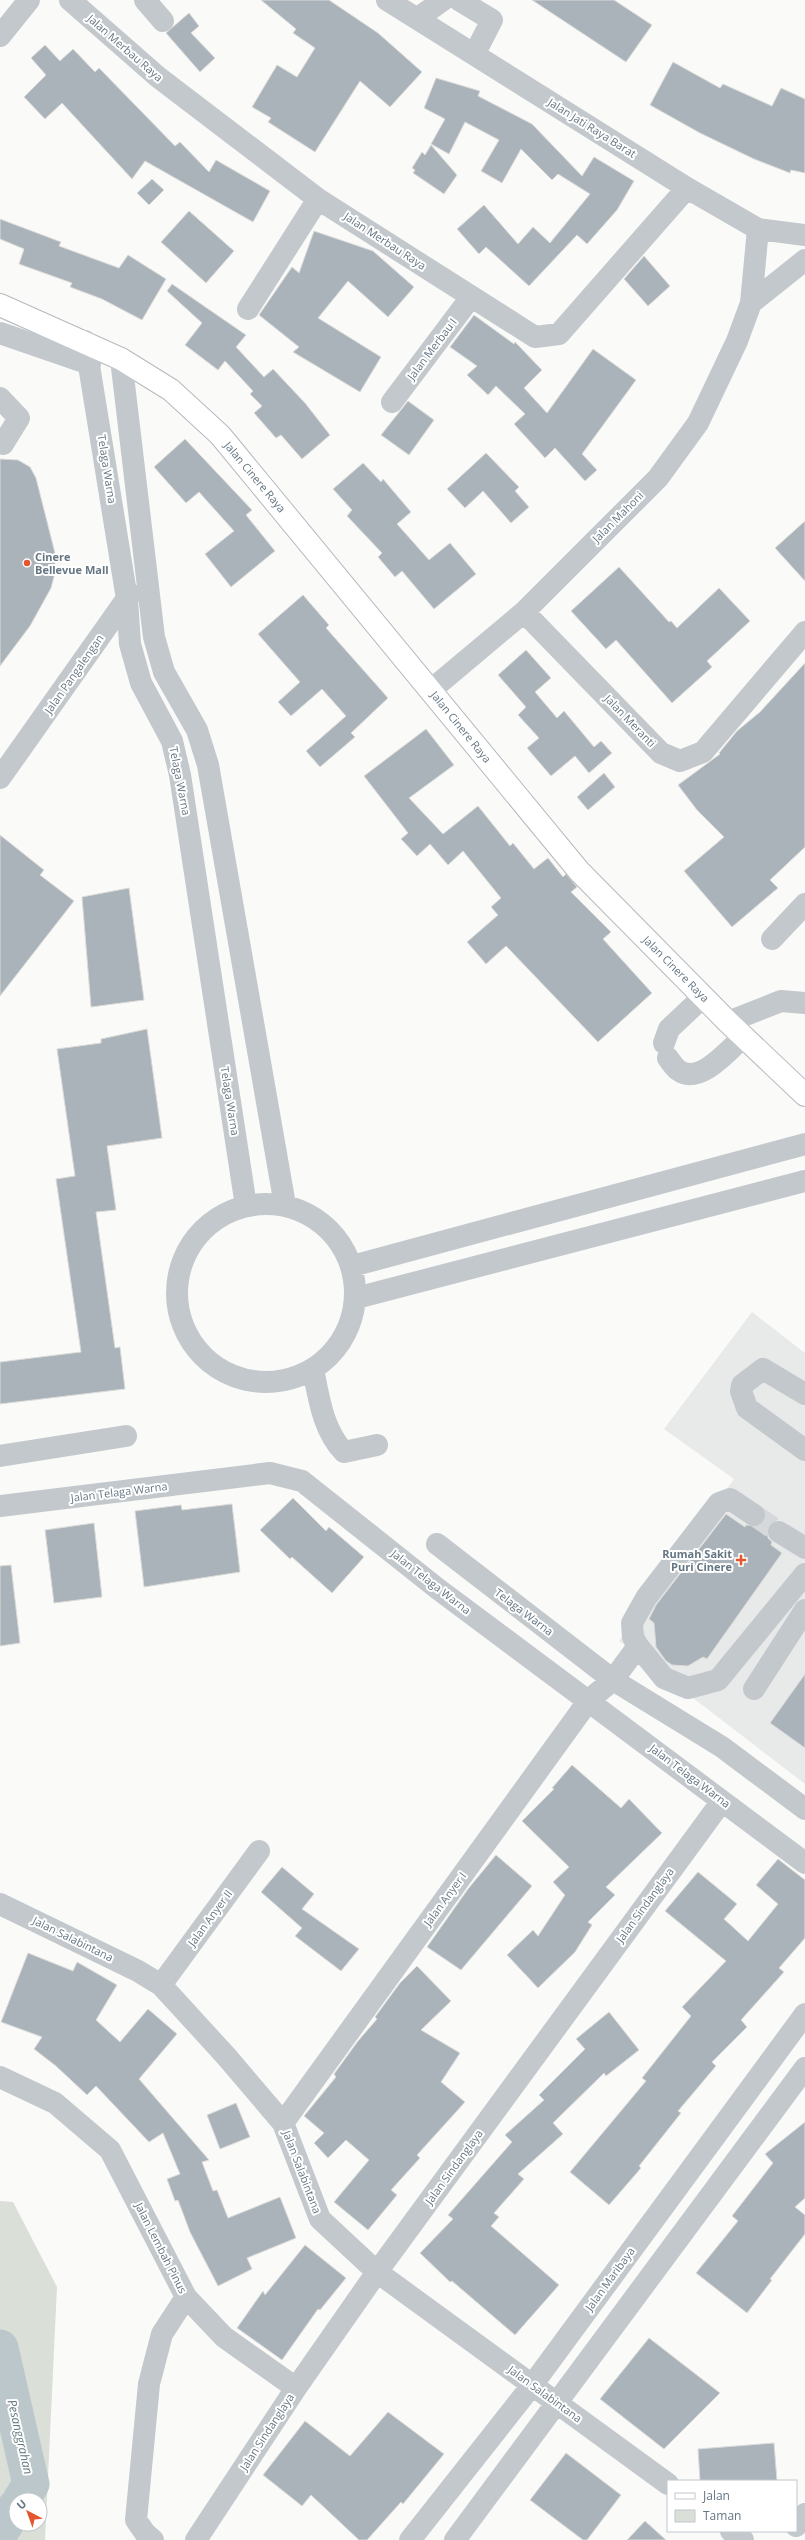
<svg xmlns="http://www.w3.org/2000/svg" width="805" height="2540" viewBox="0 0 805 2540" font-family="'Open Sans',sans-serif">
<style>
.built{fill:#e8e9e9}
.green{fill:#dadfd7;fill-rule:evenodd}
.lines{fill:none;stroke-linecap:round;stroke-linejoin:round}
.river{stroke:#bbc7cb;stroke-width:37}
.building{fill:#aab3b9;stroke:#dcdcda}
.minor-tunnel{stroke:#d5d9db;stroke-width:22;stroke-dasharray:22 11;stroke-linecap:butt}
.major-casing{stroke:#b5babe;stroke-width:24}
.minor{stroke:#c3c8cc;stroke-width:22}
.major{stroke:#fff;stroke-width:22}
.poi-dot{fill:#e4572e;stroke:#fff;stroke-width:1.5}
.labels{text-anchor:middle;stroke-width:4;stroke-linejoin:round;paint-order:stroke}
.street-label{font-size:11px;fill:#657683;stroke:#fff}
.poi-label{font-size:11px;font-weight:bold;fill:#657683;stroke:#fff;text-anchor:start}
.water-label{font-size:12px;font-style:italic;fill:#60757c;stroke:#fff}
</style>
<rect width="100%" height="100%" fill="#fafaf8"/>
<path class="built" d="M752,1312L805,1353V1784L619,1641L734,1479L664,1429Z"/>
<path class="green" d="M0,2201L13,2202L57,2287L45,2540H0ZM16,2500H40V2524H16Z"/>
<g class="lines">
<path class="river" d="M0,2348L31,2484L21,2500
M0,2532L16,2507"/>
</g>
<path class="building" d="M261,0H329L378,33L422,72L390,107L360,81L315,152L268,122L271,118L252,107L277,65L297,77L315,48L293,33L296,29Z
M532,0H614L652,25L626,62Z
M189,13L199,26L191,33L215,58L200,72L166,33Z
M45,45L60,61L73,49L95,72L99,68L175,146L180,142L209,172L216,160L270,191L253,222L145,161L132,179L62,103L45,119L24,97L46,75L31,58Z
M673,62L720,88L723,84L772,106L781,88L805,99V173L791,170L790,173L754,159L700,133L650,105Z
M436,78L480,91L478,96L532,124L582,176L594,157L634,181L617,210L587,244L577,235L529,286L486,247L479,254L457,229L484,205L518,244L533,227L550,243L590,194L558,174L552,180L521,149L502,183L481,171L499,140L465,122L449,154L431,144L445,119L424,108Z
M431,145L457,175L444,194L413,173L415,170L412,168L422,152L425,155Z
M152,179L164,190L149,205L137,193Z
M189,211L234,251L206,283L161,242Z
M0,219L61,242L59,246L119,268L128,255L166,279L142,320L102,299L70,287L72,283L19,264L24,249L0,239Z
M314,231L373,251L414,287L388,317L348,281L318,318L381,357L360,392L293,352L299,347L259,315L292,267L299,273Z
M644,256L670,286L648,306L624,279Z
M172,284L246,335L236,347L264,377L273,369L305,403L330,435L302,459L281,435L276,438L254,413L262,406L250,394L253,391L225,361L218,370L185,345L202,323L167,291Z
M474,315L514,344L515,342L542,370L524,388L547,413L593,349L636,380L582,454L597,470L585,481L555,448L545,458L514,424L525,414L496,386L488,395L467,375L477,366L450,347Z
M408,401L434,420L409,455L381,435Z
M185,439L252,510L246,515L275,551L231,587L205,554L234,531L199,492L186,503L154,467Z
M486,453L519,487L515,491L529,507L511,523L483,491L465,508L447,489Z
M0,459L18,460L30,467L36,478L55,553V573L51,588L30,626L0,666Z
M363,463L381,482L383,479L411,512L397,524L429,560L450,543L476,574L434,609L402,571L395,577L378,557L382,553L347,516L352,510L333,489Z
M805,521V581L775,548Z
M619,567L669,622L671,621L677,628L719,588L750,621L707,661L712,667L672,703L616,640L606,649L571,611Z
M303,595L329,625L326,628L388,698L351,733L355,737L320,767L306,751L346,716L322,689L291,716L278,702L300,682L258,634Z
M526,650L551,678L535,692L557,718L564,711L594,747L601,741L612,753L589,773L575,756L551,776L527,748L539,738L518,715L526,707L498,675Z
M805,663V847L770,880L778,888L732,927L684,871L724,837L697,810L678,785L720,754L719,753L737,731L760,712Z
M426,729L454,765L409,798L443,834L478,806L510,846L513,843L534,869L548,858L563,877L566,874L577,887L571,892L611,932L603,939L652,993L598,1042L506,946L486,964L467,942L498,915L491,907L501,898L463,851L448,865L430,844L417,856L401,839L408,833L364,776Z
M604,773L615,787L588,810L577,797Z
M0,835L44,870L40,875L74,901L0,996Z
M129,888L144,1000L91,1007L82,897Z
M147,1029L162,1138L107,1146L116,1210L96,1212L115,1348L120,1347L125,1389L0,1404V1362L81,1352L56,1179L75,1176L57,1049L101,1043V1039Z
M293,1498L326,1531L329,1527L364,1557L332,1593L292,1557L290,1559L260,1530Z
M232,1504L240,1572L144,1587L135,1511L181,1505L182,1510Z
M726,1514L745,1527L746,1525L759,1526L765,1519L771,1523L767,1531L768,1538L772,1542L771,1545L782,1553L707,1659L703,1657L688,1666L672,1665L666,1661L656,1647L654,1623L649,1619L656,1605Z
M94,1523L102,1597L54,1603L45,1530Z
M11,1565L20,1643L0,1646V1566Z
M805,1674V1748L770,1723Z
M572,1765L621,1808L629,1799L662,1833L606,1887L615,1895L588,1922L592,1925L575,1952L538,1988L507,1955L533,1930L538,1936L565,1895L553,1882L569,1867L522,1821L554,1789L552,1788Z
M496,1855L532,1886L461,1970L427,1947L468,1889Z
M778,1859L805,1880V1938L779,1968L784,1972L741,2020L747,2027L712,2062L716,2066L678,2111L681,2113L639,2166L641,2168L609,2205L570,2172L646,2081L642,2078L691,2016L682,2007L726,1961L665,1911L698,1872L737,1904L724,1919L748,1941L778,1904L756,1885Z
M282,1867L314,1894L302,1909L359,1949L341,1971L295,1936L302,1928L261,1892Z
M28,1953L73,1971L77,1962L117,1985L96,2020L120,2042L148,2009L177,2034L139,2079L209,2160L202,2162L213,2191L217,2190L228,2218L280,2197L296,2238L247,2258L252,2269L218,2286L190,2232L178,2200L175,2201L167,2179L180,2174L163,2133L149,2142L96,2086L87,2095L56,2066L34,2049L42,2037L1,2022Z
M417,1966L451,2001L421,2030L460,2053L441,2082L465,2102L417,2155L420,2158L391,2190L397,2195L368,2230L334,2202L369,2160L346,2140L328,2158L314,2143L324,2133L304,2116L336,2077L334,2074L358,2041L377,2019L375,2017L400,1983Z
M609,2012L639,2050L606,2076L604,2073L553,2123L563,2134L518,2174L524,2179L494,2213L499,2217L491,2226L559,2285L515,2335L452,2281L450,2282L420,2253L453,2219L448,2215L512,2142L505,2135L544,2100L539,2095L585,2049L576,2039Z
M236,2103L250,2137L220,2149L207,2115Z
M805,2122V2198L795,2207L805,2215V2234L770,2279L772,2280L747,2313L696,2273L738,2221L732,2216L773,2163L765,2154Z
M305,2245L346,2278L320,2310L318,2309L282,2360L237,2328L263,2291L265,2295Z
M649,2338L720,2393L664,2449L600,2399Z
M388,2412L444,2454L403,2504L401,2502L367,2540H359L311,2495L302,2506L263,2475L305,2421L350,2456Z
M774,2443L777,2481H700L698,2449Z
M566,2453L621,2495L587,2540H583L530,2500Z
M645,2521L666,2540H627Z"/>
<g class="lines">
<path class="minor-tunnel" d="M754,1515L779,1532"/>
<g class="major-casing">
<path id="major" d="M0,305L121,359L171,390L220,435L579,871L728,1022L805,1095"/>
</g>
<path class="minor" d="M70,0L158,77L318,199L535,337L559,334L687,188
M145,0L163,21
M387,0L687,188L758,229L805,235
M459,0L492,20L475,53
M418,18L443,0
M0,36L29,0
M751,303L805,260
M248,309L318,199
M0,333L90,364
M85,341L127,599L130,644L141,683L172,741L180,775L246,1206
M121,359L154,637L164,672L197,730L208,765L285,1205
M0,398L19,418L3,444
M392,402L471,297
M524,612L661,753L680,761L703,752L805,632
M431,690L524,612L658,478L698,423L737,341L751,303L758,229
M0,778L130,594
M772,939L805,904
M728,1022L781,1001L805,1003
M664,1043L669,1029L703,997
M668,1058C671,1062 674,1067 678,1070C699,1086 729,1050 743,1037
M177 1293a89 89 0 1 1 178 0a89 89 0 1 1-178 0Z
M352,1266L805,1144
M356,1298L805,1181
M313,1369C319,1399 323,1430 344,1452L377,1445
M805,1394L763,1369L742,1385L741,1391L747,1408L805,1450
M0,1456L126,1436
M0,1506L270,1473L302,1481L438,1589L805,1863
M779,1532L805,1548
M437,1544L613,1680L722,1747L805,1809
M638,1646L664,1678L688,1688L718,1680L805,1574
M754,1689L805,1610
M0,1904L138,1971L161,1985L226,2056L283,2123L320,2219L377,2272L668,2484
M161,1985L259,1851
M0,2077L55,2103L110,2150L186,2297L224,2337L296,2388
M283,2123L589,1700L613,1680L638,1646L633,1637L632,1623L646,1598L719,1503L730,1499L754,1515
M796,2526L805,2514
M731,2531L743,2540
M153,2540L145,2533L136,2520L149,2384L162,2334L186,2297
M196,2540L296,2388L377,2272L722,1801
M410,2540L533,2384L805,2014
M455,2540L805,2068"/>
<use href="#major" class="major"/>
</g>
<g class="poi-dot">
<circle cx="27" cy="563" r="4"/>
<path d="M739 1554h4v4h4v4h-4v4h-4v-4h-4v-4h4z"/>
</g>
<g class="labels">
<g class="street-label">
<text transform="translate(125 48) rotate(41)" y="4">Jalan Merbau Raya</text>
<text transform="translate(592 128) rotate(32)" y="4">Jalan Jati Raya Barat</text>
<text transform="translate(385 241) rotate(33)" y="4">Jalan Merbau Raya</text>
<text transform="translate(432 349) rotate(-53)" y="4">Jalan Merbau I</text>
<text transform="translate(107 469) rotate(81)" y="4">Telaga Warna</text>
<text transform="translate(255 477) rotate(50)" y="4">Jalan Cinere Raya</text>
<text transform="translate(618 517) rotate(-45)" y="4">Jalan Mahoni</text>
<text transform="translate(74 674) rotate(-55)" y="4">Jalan Pangalengan</text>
<text transform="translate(630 721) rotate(46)" y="4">Jalan Meranti</text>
<text transform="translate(461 727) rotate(51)" y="4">Jalan Cinere Raya</text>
<text transform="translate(180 781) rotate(79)" y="4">Telaga Warna</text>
<text transform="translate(676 969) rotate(45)" y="4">Jalan Cinere Raya</text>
<text transform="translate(230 1101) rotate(81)" y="4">Telaga Warna</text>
<text transform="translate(119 1492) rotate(-7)" y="4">Jalan Telaga Warna</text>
<text transform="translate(431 1582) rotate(38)" y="4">Jalan Telaga Warna</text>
<text transform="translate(524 1612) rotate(37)" y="4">Telaga Warna</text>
<text transform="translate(690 1776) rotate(37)" y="4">Jalan Telaga Warna</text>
<text transform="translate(445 1899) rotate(-54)" y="4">Jalan Anyer I</text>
<text transform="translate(645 1905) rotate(-54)" y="4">Jalan Sindanglaya</text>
<text transform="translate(210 1918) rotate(-54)" y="4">Jalan Anyer II</text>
<text transform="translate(73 1939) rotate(26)" y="4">Jalan Salabintana</text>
<text transform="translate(454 2167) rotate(-54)" y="4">Jalan Sindanglaya</text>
<text transform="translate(302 2172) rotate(69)" y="4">Jalan Salabintana</text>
<text transform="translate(161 2248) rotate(63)" y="4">Jalan Lembah Pinus</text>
<text transform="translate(610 2279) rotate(-54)" y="4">Jalan Maribaya</text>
<text transform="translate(545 2394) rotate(36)" y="4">Jalan Salabintana</text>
<text transform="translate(267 2432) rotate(-57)" y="4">Jalan Sindanglaya</text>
</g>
<g class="poi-label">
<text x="35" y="561">Cinere<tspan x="35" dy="13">Bellevue Mall</tspan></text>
<text x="732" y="1558" text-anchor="end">Rumah Sakit<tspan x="732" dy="13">Puri Cinere</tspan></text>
</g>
<g class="water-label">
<text transform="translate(20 2437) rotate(77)" y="4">Pesanggrahan</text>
</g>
</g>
<rect x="667" y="2480" width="130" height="52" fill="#ffffff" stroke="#c1c8cd"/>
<rect x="675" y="2493" width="20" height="6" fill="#ffffff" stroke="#c1c8cd"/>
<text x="703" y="2500" font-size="12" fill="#657683">Jalan</text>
<rect x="675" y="2510" width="20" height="12" fill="#dadfd7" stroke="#c1c8cd"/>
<text x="703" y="2520" font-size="12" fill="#657683">Taman</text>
<g transform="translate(28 2512) rotate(319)"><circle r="19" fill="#ffffff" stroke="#c1c8cd"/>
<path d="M0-3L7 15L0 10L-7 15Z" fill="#e4572e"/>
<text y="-6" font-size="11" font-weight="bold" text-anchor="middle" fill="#657683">U</text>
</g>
</svg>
